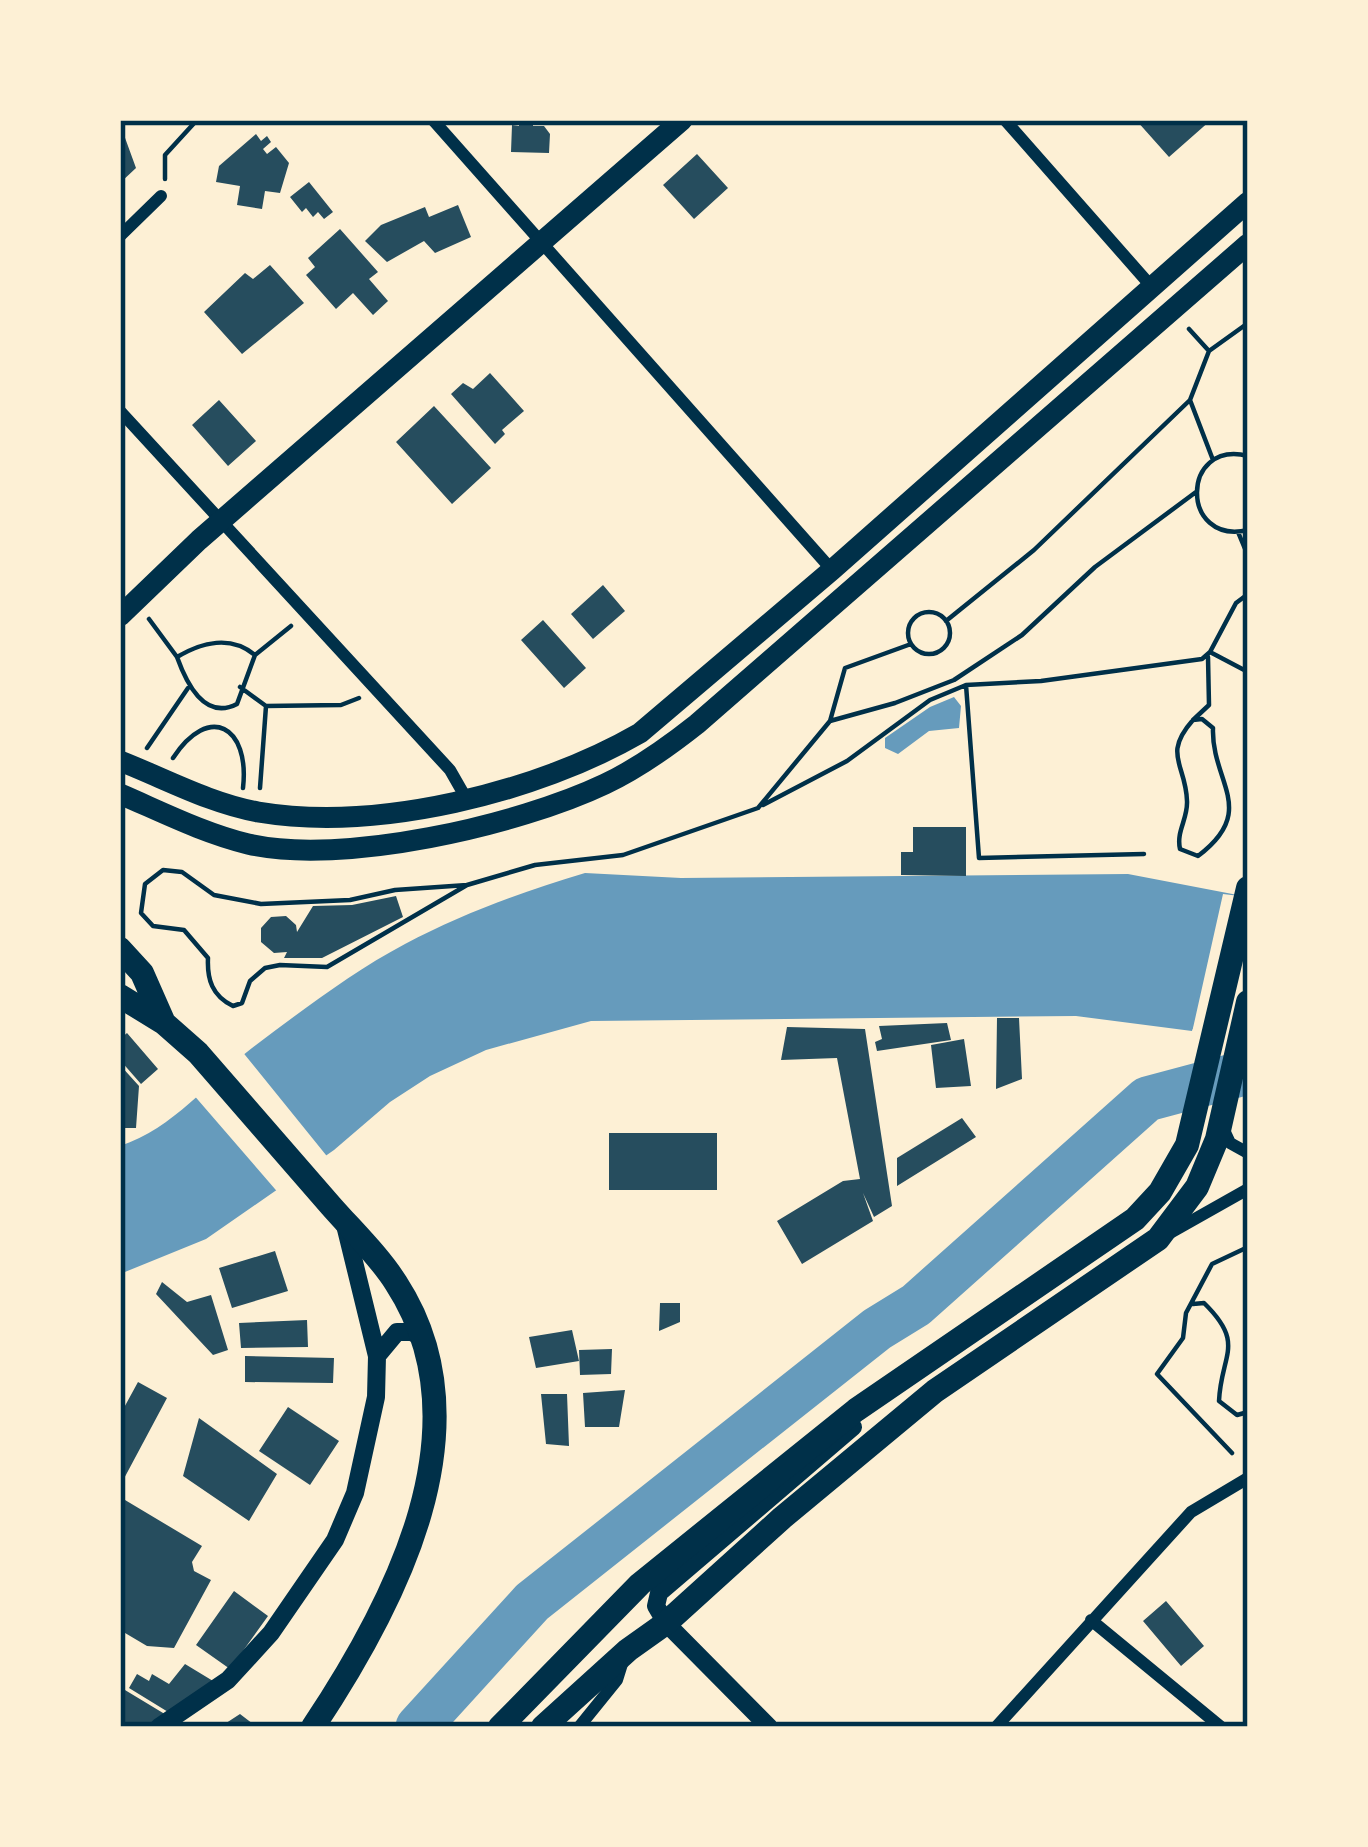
<svg xmlns="http://www.w3.org/2000/svg" width="1368" height="1847" viewBox="0 0 1368 1847" font-family="Manrope,sans-serif">
<style>
.water{fill:#669bbc}
.pier{fill:#fdf0d5}
.lines{fill:none;stroke-linecap:round;stroke-linejoin:round}
.river{stroke:#669bbc;stroke-width:45}
.building{fill:#264d5e}
.path{stroke:#003049;stroke-width:4.5}
.minor{stroke:#003049;stroke-width:12}
.tertiary{stroke:#003049;stroke-width:18}
.secondary{stroke:#003049;stroke-width:21}
.primary{stroke:#003049;stroke-width:24}
.neatline{fill:none;stroke:#003049;stroke-width:4.5}
</style>
<rect width="100%" height="100%" fill="#fdf0d5"/>
<path class="water" d="M954,697L961,706L959,728L929,731L898,754L885,748V738L930,707Z
M585,873L681,878L1128,874L1248,897L1192,1031L1076,1016L591,1021L486,1050L430,1076L390,1102L334,1150L206,1239L120,1274V1146C174,1128 208,1082 252,1048C300,1012 352,972 405,944C463,913 522,892 585,873Z"/>
<path class="pier" d="M1223,894L1248,897V1054L1191,1037Z
M241,1050L330,1160L281,1196L192,1093Z"/>
<g class="lines">
<path class="river" d="M418,1727L532,1602L877,1329L916,1305L1147,1099L1248,1072"/>
</g>
<path class="building" d="M519,120H533V126H544L550,134L549,153L511,152L512,125L519,126Z
M1136,120H1211L1169,157Z
M256,134L261,141L267,136L271,142L263,149L267,154L276,147L289,163L280,193L265,191L262,209L237,205L240,186L216,182L219,166Z
M124,135L136,168L120,183V137Z
M697,154L728,188L694,219L663,185Z
M309,182L333,212L324,219L318,212L313,217L306,208L302,212L290,197Z
M458,205L471,237L435,253L424,241L387,262L365,241L381,225L425,207L429,217Z
M340,229L378,272L369,279L388,301L373,315L353,293L336,309L306,275L315,267L308,258Z
M270,265L304,303L242,354L204,312L245,273L253,279Z
M490,373L524,411L502,430L505,434L495,444L451,394L463,383L473,389Z
M219,400L256,441L228,466L192,425Z
M434,406L491,468L452,504L396,442Z
M603,585L625,611L593,639L571,614Z
M543,620L586,668L564,688L521,640Z
M913,827H966V876L901,875V852H913Z
M396,896L403,917L322,958H284L287,952L274,953L261,942V928L271,917L286,916L296,925L297,932L313,906L352,905Z
M997,1018H1019L1022,1079L996,1089Z
M947,1023L951,1040L877,1051L875,1042L882,1039L879,1026Z
M787,1027L865,1029L892,1206L874,1217L863,1193L873,1221L802,1264L777,1221L843,1181L860,1179L837,1058L781,1060Z
M127,1033L158,1069L141,1084L120,1060V1039Z
M964,1039L971,1086L936,1088L931,1045Z
M120,1065L139,1086L136,1128H120Z
M962,1118L976,1137L897,1186V1158Z
M609,1133H717V1190H609Z
M275,1251L288,1291L232,1308L219,1268Z
M162,1282L187,1302L211,1295L228,1350L213,1355L156,1294Z
M660,1303H680V1322L659,1331Z
M307,1320L308,1347L241,1348L239,1323Z
M572,1330L579,1361L536,1368L529,1337Z
M612,1349L611,1374L580,1375L579,1350Z
M245,1356L334,1358L333,1383L245,1382Z
M138,1382L167,1398L120,1486V1415Z
M625,1390L619,1427H585L583,1393Z
M541,1394H567L569,1446L546,1444Z
M288,1407L339,1441L310,1485L259,1451Z
M199,1418L277,1474L249,1521L183,1476Z
M120,1497L202,1546L192,1562L194,1571L211,1580L174,1648L147,1646L120,1630Z
M234,1591L268,1616L230,1669L196,1645Z
M1166,1601L1204,1646L1181,1666L1143,1621Z
M185,1664L218,1684L173,1715L129,1688L137,1674L149,1681L152,1674L169,1684Z
M120,1687L168,1716L145,1727H120Z
M240,1714L257,1727H220Z"/>
<g class="lines">
<path class="path" d="M165,179V155L197,120
M1189,329L1209,351
M1190,400L1213,460
M1248,456C1180,439 1180,546 1248,530
M1238,532L1248,556
M908 633a21 21 0 1 1 42 0a21 21 0 1 1-42 0Z
M149,619L177,657
M946,621L1034,550L1190,400L1209,351L1248,323
M1210,652L1236,603L1248,594
M255,655C231,635 202,642 177,657C186,682 204,721 237,704L255,655L291,626
M966,685L979,858L1144,854
M240,687L266,706L260,788
M266,706L341,705L359,698
M1202,719L1213,728C1211,782 1259,810 1198,856L1180,849C1176,831 1188,819 1187,801C1186,764 1162,755 1193,720Z
M1193,720L1209,705L1208,657
M830,721L845,668L911,644
M147,748L188,688
M173,758C209,703 250,726 243,788
M763,805L847,761L930,700L966,685L1041,681L1202,659L1210,652L1248,672
M163,870L182,872L214,895L261,904L350,900L395,890L467,885L327,967L280,965L265,968L250,981L242,1003L233,1006C212,996 207,979 208,958L184,930L153,926L141,913L145,884Z
M467,885L535,865L623,855L758,808L830,721L895,703L954,680L1022,635L1095,567L1196,492
M1193,1304L1204,1303C1246,1344 1221,1354 1219,1401L1237,1415L1248,1412
M1232,1453L1157,1374L1183,1338L1186,1313L1212,1264L1248,1247"/>
<path class="minor" d="M433,120L832,570
M1005,120L1151,286
M120,236L161,196
M120,411L450,770L466,798
M1224,1130L1230,1143L1248,1153
M1170,1233L1248,1189
M1091,1620L1221,1727
M579,1727L617,1680L622,1664
M996,1727L1191,1512L1248,1478"/>
<path class="tertiary" d="M377,1356L397,1332H412L423,1338
M159,1727L228,1680L271,1633L335,1540L355,1493L376,1397L377,1356L345,1225
M769,1727L666,1623L656,1606L659,1593L853,1427"/>
<path class="secondary" d="M120,616L199,540L682,120
M120,761C166,779 209,803 258,812C377,832 536,793 640,733L832,570L1248,202
M120,794C162,812 203,833 248,844C342,866 519,825 605,784C639,768 668,747 697,724L1248,244"/>
<path class="primary" d="M120,949L142,973L164,1023
M120,996L164,1023L198,1053C242,1104 287,1155 331,1206C353,1231 379,1256 396,1283C489,1426 395,1604 313,1727
M500,1727L640,1584L856,1410L1135,1219L1160,1192L1187,1145L1248,888
M543,1727L628,1650L666,1623L782,1518L935,1391L1158,1239L1197,1187L1217,1139L1248,1002"/>
</g>
<rect width="1368" height="1847" fill="none" stroke="#fdf0d5" stroke-width="246"/>
<rect x="123" y="123" width="1122" height="1601" class="neatline"/>
</svg>
